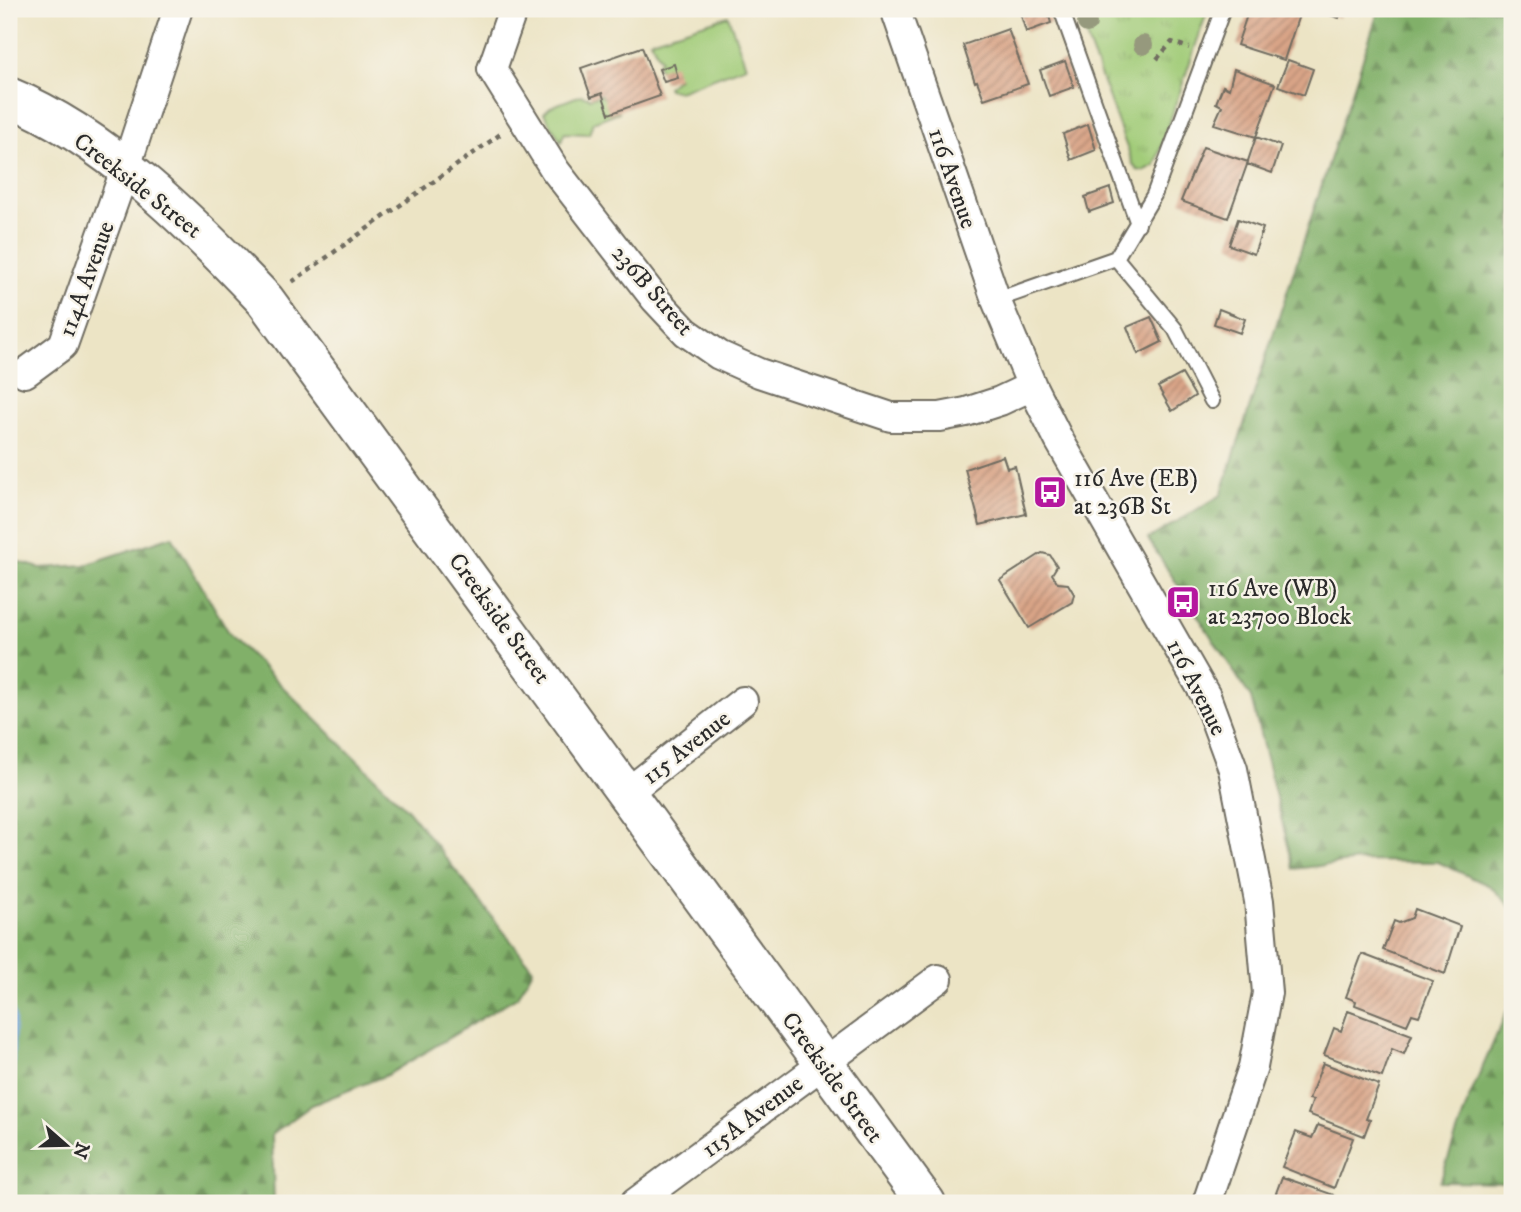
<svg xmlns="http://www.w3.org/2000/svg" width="1521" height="1212" viewBox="0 0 1521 1212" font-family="'IM FELL DW Pica',serif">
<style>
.green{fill:#a2cc79;stroke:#667c52;stroke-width:2}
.forest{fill:url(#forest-firs);stroke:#566e4a;stroke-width:2}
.park{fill:url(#park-tufts);stroke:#667c52;stroke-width:2}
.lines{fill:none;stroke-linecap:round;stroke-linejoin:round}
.stream{stroke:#6fa1da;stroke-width:8}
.building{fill:url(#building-hatch)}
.lane-casing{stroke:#6f6c61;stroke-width:18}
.street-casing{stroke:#6f6c61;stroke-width:32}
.secondary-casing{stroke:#6f6c61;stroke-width:42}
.path{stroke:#6f6c61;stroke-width:4.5;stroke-dasharray:5 5;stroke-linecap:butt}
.lane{stroke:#fff;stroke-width:14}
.street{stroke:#fff;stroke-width:28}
.secondary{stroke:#fff;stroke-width:38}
.tree{fill:#96997d}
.labels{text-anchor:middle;stroke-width:5;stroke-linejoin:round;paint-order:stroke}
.street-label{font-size:24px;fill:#2b2b2b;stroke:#f7f3e8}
.poi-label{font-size:24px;fill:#2b2b2b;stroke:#f7f3e8;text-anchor:start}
</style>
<defs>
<pattern id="forest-firs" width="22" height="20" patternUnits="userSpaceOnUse" patternTransform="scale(1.75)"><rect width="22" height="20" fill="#81b069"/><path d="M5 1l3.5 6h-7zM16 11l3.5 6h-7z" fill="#6a8f57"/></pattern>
<pattern id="park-tufts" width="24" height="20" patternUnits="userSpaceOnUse" patternTransform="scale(1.75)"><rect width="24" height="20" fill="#a2cc79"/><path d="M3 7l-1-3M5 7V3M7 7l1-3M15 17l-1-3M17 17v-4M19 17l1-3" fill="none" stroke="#8caf69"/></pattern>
<pattern id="building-hatch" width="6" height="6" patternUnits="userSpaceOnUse" patternTransform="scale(1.75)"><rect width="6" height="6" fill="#d9a487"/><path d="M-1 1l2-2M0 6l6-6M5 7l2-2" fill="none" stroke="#b0866f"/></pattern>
</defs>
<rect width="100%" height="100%" fill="#f7f3e8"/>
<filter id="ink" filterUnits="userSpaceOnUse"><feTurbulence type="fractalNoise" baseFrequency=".0143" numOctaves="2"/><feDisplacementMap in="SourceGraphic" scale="14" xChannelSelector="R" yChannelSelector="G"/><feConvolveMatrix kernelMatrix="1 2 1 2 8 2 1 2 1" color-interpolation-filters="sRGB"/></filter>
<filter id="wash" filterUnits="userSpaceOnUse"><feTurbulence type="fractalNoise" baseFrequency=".00686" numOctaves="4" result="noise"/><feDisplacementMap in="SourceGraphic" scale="28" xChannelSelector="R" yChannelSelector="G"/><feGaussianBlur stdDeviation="1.57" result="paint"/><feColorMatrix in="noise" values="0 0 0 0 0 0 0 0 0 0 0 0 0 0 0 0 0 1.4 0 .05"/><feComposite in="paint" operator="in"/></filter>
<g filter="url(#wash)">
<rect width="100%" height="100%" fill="#ece4c5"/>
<path class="green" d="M728,16L746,66L679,91L668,89L667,87L678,78L659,69L658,62L661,60L650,40Z
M581,95L590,98L601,95L619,112L593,122L589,134L564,133L561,142L544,113L550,107Z"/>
<path class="forest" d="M1379,9H1512V908L1490,886L1438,862L1359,861L1294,869L1251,698L1148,539L1221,495Z
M172,536L231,636L408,810L533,969L518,996L389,1074L312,1105L272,1134L274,1203H9V559L40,568L85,565Z
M1512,982V1183L1440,1182L1470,1096L1508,1009Z"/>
<path class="park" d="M1076,9H1208L1155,165L1144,171L1137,170L1133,164Z"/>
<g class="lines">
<path class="stream" d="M9,1008L12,1018L9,1114"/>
</g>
<g id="blocks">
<path class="building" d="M1019,9H1047L1051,23L1026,32Z
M1249,9H1301L1284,60L1237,45Z
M1311,9H1342L1339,18Z
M1008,29L1028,84L984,99L977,81L975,82L963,45Z
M642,47L660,96L609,114L602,93L591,97L581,68Z
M1288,60L1313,69L1304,95L1278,86Z
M1065,61L1074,87L1049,96L1040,70Z
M674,64L678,78L664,82L659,69Z
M1234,69L1275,84L1256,137L1281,146L1272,173L1247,164L1256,137L1214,124L1222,106L1216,103L1223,86L1229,89Z
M1088,124L1096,150L1071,160L1063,134Z
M1203,147L1248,162L1228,218L1181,201Z
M1110,188L1114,203L1089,212L1085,197Z
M1238,219L1263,228L1254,254L1229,245Z
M1219,309L1245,319L1240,333L1214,324Z
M1151,317L1162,342L1138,354L1127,327Z
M1182,374L1195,396L1172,411L1158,387Z
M1003,456L1007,468L1015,466L1026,514L980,525L965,469Z
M1042,553L1050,555L1057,566L1052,574L1058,583L1068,584L1074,594L1072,602L1029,628L1000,580Z
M1415,909L1460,926L1445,974L1383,950L1394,921L1399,923L1412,918Z
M1362,954L1433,981L1419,1016L1412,1014L1407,1025L1355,1005L1356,1001L1346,997Z
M1348,1011L1412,1035L1404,1054L1392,1049L1382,1077L1324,1055L1334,1028L1341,1031Z
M1323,1063L1379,1085L1366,1119L1370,1120L1364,1136L1308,1114L1313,1100L1309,1099Z
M1318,1125L1353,1138L1334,1188L1282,1167L1296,1132L1312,1138Z
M1282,1177L1334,1195L1331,1203L1273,1201Z"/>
</g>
</g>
<g filter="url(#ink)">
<use href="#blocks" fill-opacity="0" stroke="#6f6c61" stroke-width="2"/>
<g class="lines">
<g class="lane-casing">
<path id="lane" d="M1061,9L1138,224
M1116,258L1175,329L1212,401
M996,300L1116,258L1154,195L1223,9"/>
</g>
<g class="street-casing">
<path id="street" d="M513,9L492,69L555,170L655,299L686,332L719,355L759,373L891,417H940L966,412L1000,401L1032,386
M895,9L996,300L1032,386L1059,440L1206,696L1233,769L1259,901L1267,993L1253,1067L1207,1203
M25,373L63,345L125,170L178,9
M628,792L743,701
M635,1203L938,979"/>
</g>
<g class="secondary-casing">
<path id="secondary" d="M9,97C105,136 194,225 265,300L926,1203"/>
</g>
<path class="path" d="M1157,59L1172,42L1189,48
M292,282L502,133"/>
<use href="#lane" class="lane"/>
<use href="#street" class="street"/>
<use href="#secondary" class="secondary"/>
</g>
<g class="tree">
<circle cx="1087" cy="23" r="10"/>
<circle cx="1143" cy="45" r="10"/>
</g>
</g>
<defs>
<g id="bus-square" transform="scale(1.75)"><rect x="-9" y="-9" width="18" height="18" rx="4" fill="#b5179e" stroke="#f7f3e8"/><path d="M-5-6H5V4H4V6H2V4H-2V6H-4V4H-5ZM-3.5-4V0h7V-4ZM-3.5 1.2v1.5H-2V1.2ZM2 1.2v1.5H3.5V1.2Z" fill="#fff"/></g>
</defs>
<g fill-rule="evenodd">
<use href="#bus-square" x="1050" y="492"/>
<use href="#bus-square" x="1183" y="602"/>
</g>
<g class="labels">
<g class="street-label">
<text transform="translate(953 178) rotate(71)" y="8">116 Avenue</text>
<text transform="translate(138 185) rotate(38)" y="8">Creekside Street</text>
<text transform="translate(86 279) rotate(-70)" y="8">114A Avenue</text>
<text transform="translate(653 290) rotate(49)" y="8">236B Street</text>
<text transform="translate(500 618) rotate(54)" y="8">Creekside Street</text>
<text transform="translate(1197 687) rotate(63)" y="8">116 Avenue</text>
<text transform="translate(686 747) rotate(-38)" y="8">115 Avenue</text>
<text transform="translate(833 1077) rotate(54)" y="8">Creekside Street</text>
<text transform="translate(752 1116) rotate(-37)" y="8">115A Avenue</text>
</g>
<g class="poi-label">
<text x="1074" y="486">116 Ave (EB)<tspan x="1074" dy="28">at 236B St</tspan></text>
<text x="1208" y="596">116 Ave (WB)<tspan x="1208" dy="28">at 23700 Block</tspan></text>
</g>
</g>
<rect width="1521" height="1212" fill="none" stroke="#f7f3e8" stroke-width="35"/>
<g transform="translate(66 1145) rotate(110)" stroke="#f7f3e8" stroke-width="5" paint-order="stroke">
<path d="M0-5L12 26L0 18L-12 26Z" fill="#2b2b2b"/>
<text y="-10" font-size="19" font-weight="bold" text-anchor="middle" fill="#2b2b2b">N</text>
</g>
</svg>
